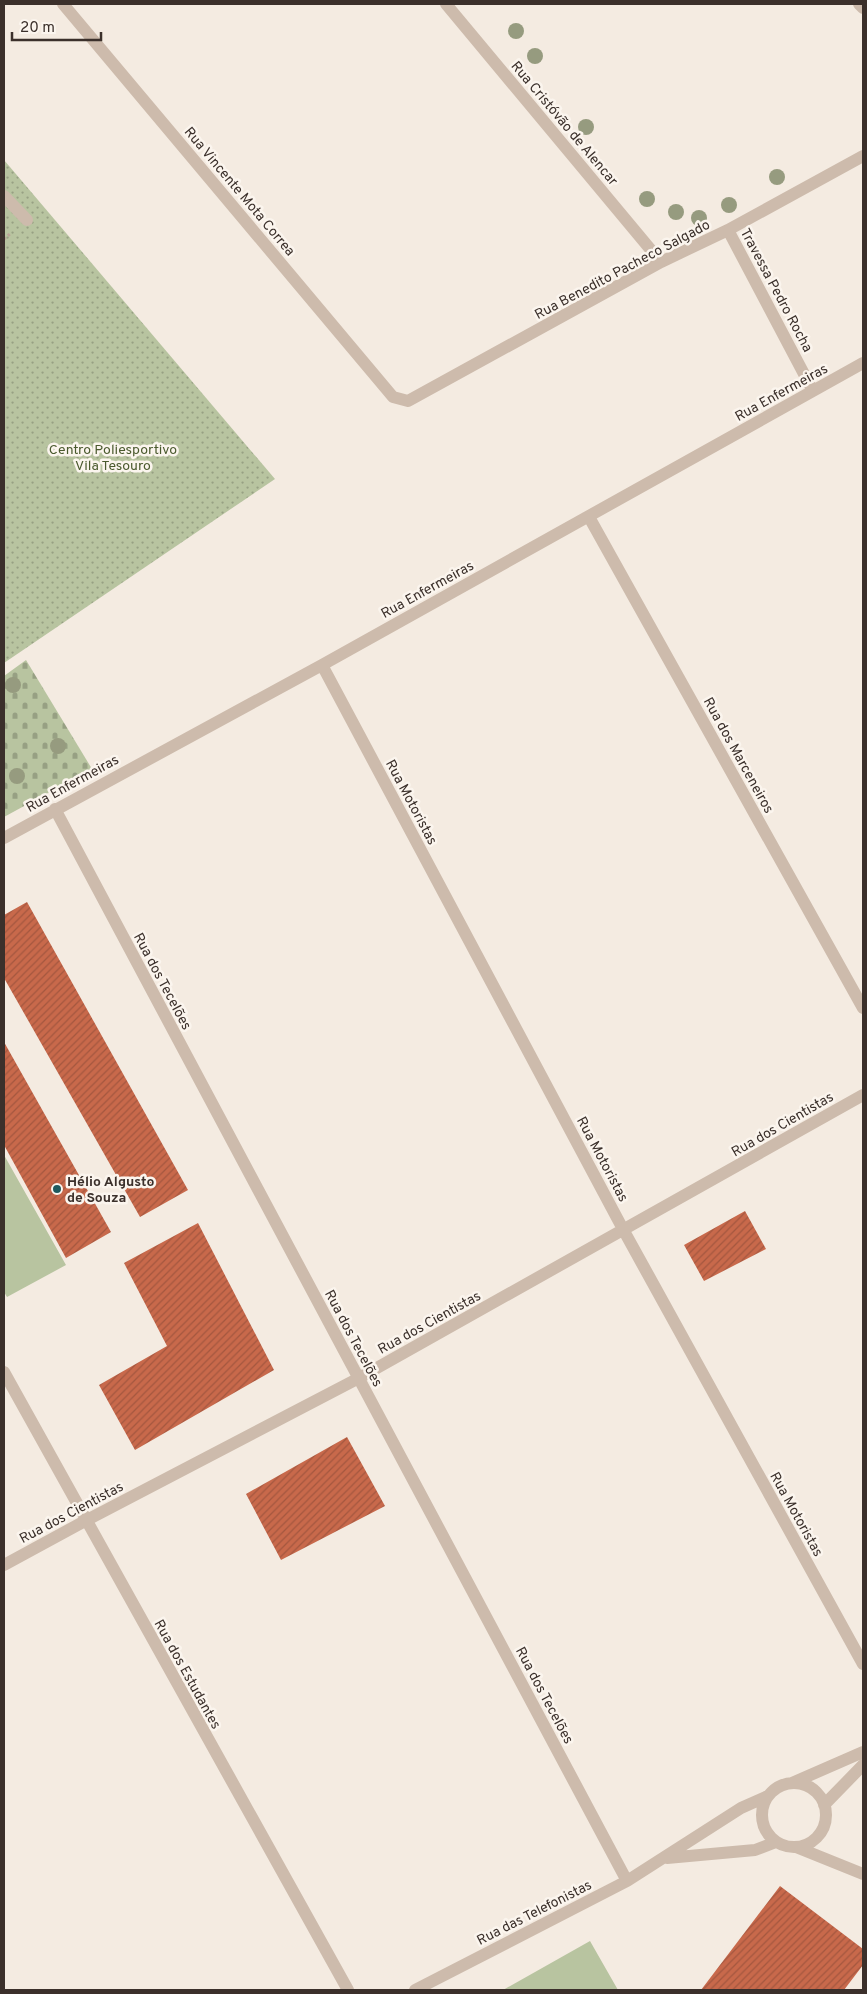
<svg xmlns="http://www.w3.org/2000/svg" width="867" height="1994" viewBox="0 0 867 1994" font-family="Overpass,sans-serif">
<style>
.grass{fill:#b8c4a0}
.cemetery{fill:url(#cemetery-stones)}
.park{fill:url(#park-dots)}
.building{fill:url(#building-hatch)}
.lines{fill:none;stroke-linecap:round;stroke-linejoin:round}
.path{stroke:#b9a596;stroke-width:3;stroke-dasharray:2.5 2.5;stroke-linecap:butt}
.minor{stroke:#cdbbac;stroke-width:12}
.tree{fill:#969b7f}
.poi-dot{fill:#1f5a5e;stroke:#fbf5ee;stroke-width:2}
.labels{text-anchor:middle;stroke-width:5;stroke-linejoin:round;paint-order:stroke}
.street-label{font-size:14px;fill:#3b302b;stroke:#fbf5ee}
.park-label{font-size:14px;fill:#4a5a2e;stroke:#fbf5ee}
.poi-label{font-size:14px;font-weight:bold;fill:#3b302b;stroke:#fbf5ee;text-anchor:start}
</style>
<defs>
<pattern id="cemetery-stones" width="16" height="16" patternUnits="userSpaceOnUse" patternTransform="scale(1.25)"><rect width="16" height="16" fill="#b8c4a0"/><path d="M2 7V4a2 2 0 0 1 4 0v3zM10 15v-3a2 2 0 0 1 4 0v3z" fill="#97a083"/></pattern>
<pattern id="park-dots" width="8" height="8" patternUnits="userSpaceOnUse" patternTransform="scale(1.25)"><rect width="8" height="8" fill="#b8c4a0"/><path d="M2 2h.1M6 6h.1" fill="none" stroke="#97a083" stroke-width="1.8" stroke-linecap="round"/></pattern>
<pattern id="building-hatch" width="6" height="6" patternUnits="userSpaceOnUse" patternTransform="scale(1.25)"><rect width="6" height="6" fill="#c8694b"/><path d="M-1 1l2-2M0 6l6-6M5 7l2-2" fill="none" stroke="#a4573f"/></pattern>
</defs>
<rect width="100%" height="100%" fill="#f4ebe1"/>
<path class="grass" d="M4,1155L66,1265L7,1297L4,1292Z
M590,1941L618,1990H503Z"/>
<path class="cemetery" d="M26,660L92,769L4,817V676Z"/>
<path class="park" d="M4,160L275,479L4,663Z"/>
<path class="building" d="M27,902L188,1190L140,1217L4,978V915Z
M4,1042L111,1232L66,1258L4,1145Z
M745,1211L766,1249L704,1281L684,1245Z
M198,1223L274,1370L135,1450L99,1385L167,1346L124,1263Z
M347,1437L385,1506L281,1560L246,1494Z
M780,1886L863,1949V1965L844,1990H701Z"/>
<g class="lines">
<path class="path" d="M4,239L11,233"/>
<path class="minor" d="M63,4L393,397L408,401L661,262L728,230L863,156
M446,4L661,262
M859,4L863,8
M4,196L27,220
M728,230L813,391
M589,517L863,1008
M322,665L624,1231L863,1664
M55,809L627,1881
M4,838L322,665L863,363
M4,1372L348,1990
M4,1565L85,1521L359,1378L863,1095
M792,1783L863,1752
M762 1815a32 32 0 1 1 64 0a32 32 0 1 1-64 0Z
M824,1805L863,1765
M796,1847L863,1874
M667,1858L755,1850L776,1842
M415,1990L627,1881L741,1808L768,1796"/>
</g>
<g class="tree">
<circle cx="516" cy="31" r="8"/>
<circle cx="535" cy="56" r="8"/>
<circle cx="586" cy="127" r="8"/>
<circle cx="777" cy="177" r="8"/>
<circle cx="647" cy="199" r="8"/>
<circle cx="729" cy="205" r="8"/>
<circle cx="676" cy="212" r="8"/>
<circle cx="699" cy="218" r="8"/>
<circle cx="13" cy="685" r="8"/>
<circle cx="58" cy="746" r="8"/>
<circle cx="17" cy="776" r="8"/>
</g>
<circle class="poi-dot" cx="57" cy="1189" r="5"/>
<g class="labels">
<g class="street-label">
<text transform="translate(565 123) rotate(50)" y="5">Rua Cristóvão de Alencar</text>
<text transform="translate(240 191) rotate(50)" y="5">Rua Vincente Mota Correa</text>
<text transform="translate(622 269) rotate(-28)" y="5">Rua Benedito Pacheco Salgado</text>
<text transform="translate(777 290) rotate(62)" y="5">Travessa Pedro Rocha</text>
<text transform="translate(781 392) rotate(-29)" y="5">Rua Enfermeiras</text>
<text transform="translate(427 589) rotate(-29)" y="5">Rua Enfermeiras</text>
<text transform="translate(739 755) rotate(61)" y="5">Rua dos Marceneiros</text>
<text transform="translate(72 783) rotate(-29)" y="5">Rua Enfermeiras</text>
<text transform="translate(412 802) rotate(62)" y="5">Rua Motoristas</text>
<text transform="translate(163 981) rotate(62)" y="5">Rua dos Tecelões</text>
<text transform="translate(782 1124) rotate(-30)" y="5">Rua dos Cientistas</text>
<text transform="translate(603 1159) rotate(62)" y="5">Rua Motoristas</text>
<text transform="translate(429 1322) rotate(-29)" y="5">Rua dos Cientistas</text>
<text transform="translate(354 1338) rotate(62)" y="5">Rua dos Tecelões</text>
<text transform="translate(71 1512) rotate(-28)" y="5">Rua dos Cientistas</text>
<text transform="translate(797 1514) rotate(61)" y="5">Rua Motoristas</text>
<text transform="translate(188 1674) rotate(61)" y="5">Rua dos Estudantes</text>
<text transform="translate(545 1695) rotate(62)" y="5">Rua dos Tecelões</text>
<text transform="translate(534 1912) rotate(-27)" y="5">Rua das Telefonistas</text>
</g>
<g class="park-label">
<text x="113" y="454">Centro Poliesportivo<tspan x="113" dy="16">Vila Tesouro</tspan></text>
</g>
<g class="poi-label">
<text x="67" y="1186">Hélio Algusto<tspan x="67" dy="16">de Souza</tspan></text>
</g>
</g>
<rect width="867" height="1994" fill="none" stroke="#3b302b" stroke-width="10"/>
<path d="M12 32v8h89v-8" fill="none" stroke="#3b302b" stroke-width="2.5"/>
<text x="20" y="32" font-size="15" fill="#3b302b" stroke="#fbf5ee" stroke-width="4" paint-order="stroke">20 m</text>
</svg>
